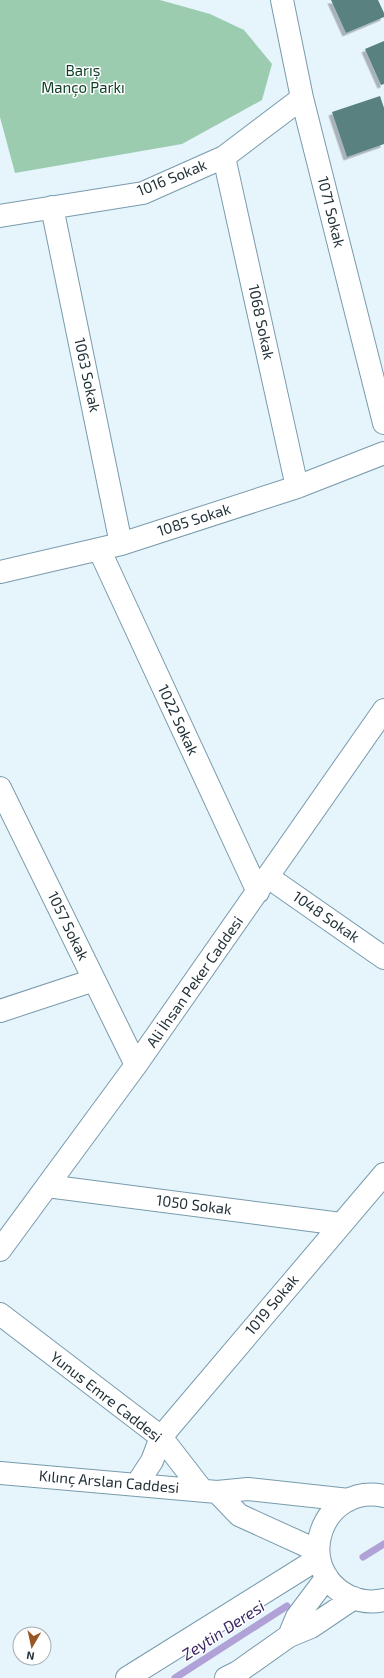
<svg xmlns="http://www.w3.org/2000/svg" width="384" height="1678" viewBox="0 0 384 1678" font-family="'Exo 2',sans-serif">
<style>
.green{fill:#9bccb0}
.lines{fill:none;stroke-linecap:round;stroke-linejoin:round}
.stream{stroke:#b0a1d6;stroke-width:7}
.building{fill:#588180;filter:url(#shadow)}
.minor-casing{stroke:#789bac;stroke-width:24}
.minor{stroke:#fff;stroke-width:22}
.labels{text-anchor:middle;stroke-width:3;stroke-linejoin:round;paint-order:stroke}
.park-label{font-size:15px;fill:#0d3d27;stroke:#fff}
.street-label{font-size:15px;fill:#233239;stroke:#fff}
.water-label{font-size:16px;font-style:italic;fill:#3c2564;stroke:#fff}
</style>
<defs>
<filter id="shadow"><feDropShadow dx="-3.5" dy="3.5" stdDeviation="0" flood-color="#0004"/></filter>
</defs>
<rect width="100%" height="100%" fill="#e6f4fc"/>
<path class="green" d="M0,0H160L210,14L244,30L272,64L262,100L182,144L15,173L0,117Z"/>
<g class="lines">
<path class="stream" d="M363,1557L384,1544
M175,1678L287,1606"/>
</g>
<path class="building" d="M331,0H378L384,13V17L346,33Z
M384,41V84L381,85L365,49Z
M380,96L384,108V144L347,157L332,112Z"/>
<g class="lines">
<g class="minor-casing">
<path id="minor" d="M282,0L302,98L384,423
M224,157L297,487
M52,207L121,544
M0,216L143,193L224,157L302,98
M99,549L258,892
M0,572L121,544L297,487L384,453
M0,788L136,1065
M268,877L384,958
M0,1011L94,980
M47,1186L341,1224
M0,1250L136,1065L384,710
M0,1314L161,1437L202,1490
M0,1473L217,1492L248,1489L349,1500
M137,1484L152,1461L161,1437L384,1174
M217,1492L239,1515L318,1551
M384,1496C322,1483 292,1567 348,1596C359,1601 372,1603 384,1600
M289,1636L297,1617L327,1577
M127,1678L319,1558
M226,1678L238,1672L289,1636L311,1627L354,1598"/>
</g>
<use href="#minor" class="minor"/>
</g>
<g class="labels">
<g class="park-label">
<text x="83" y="76">Barış<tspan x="83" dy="17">Manço Parkı</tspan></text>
</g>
<g class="street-label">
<text transform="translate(172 178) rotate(-22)" y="5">1016 Sokak</text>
<text transform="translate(331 212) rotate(76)" y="5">1071 Sokak</text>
<text transform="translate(261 322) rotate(78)" y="5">1068 Sokak</text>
<text transform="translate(87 375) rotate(78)" y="5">1063 Sokak</text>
<text transform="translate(194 520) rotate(-18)" y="5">1085 Sokak</text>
<text transform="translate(178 720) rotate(65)" y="5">1022 Sokak</text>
<text transform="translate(326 917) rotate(35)" y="5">1048 Sokak</text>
<text transform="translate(68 926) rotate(64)" y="5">1057 Sokak</text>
<text transform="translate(195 982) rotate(-55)" y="5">Ali İhsan Peker Caddesi</text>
<text transform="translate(194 1205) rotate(7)" y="5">1050 Sokak</text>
<text transform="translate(272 1305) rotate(-50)" y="5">1019 Sokak</text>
<text transform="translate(106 1397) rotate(38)" y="5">Yunus Emre Caddesi</text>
<text transform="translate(109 1482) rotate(5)" y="5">Kılınç Arslan Caddesi</text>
</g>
<g class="water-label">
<text transform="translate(223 1630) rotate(-33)" y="6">Zeytin Deresi</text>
</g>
</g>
<g transform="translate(32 1646) rotate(189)"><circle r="19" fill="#ffffff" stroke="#a7adb0"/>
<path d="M0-3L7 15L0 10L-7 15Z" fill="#985622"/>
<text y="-6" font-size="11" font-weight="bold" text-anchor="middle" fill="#233239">N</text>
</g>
</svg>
